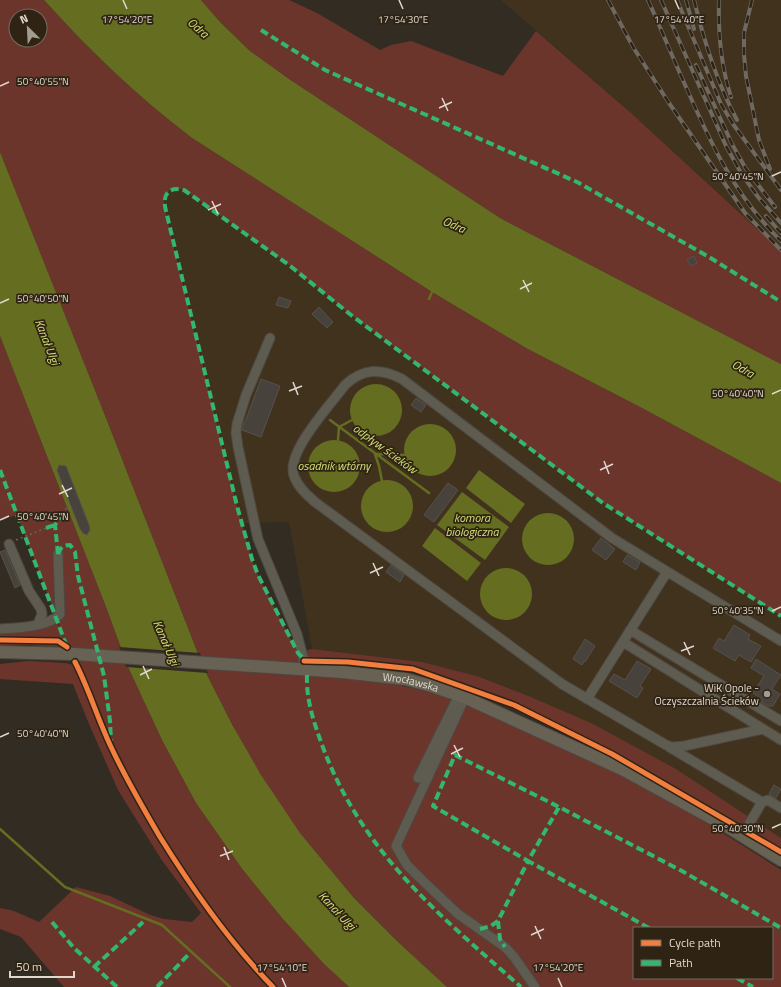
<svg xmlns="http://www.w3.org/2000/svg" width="781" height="987" viewBox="0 0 781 987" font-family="'Titillium Web',sans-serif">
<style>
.built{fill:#41321e}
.green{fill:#6c352c;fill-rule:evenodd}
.water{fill:#656d21}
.pier{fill:#332c23}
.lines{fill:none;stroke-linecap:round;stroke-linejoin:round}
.stream{stroke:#656d21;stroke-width:2.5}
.building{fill:#48423c;stroke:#58514b}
.minor-casing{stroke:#4d4840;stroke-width:11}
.major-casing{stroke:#4d4840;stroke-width:14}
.path{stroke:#69645c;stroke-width:1.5;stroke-dasharray:2 3;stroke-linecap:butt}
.minor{stroke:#5e5b50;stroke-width:9}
.major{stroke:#676254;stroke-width:12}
.rail-casing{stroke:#6e6961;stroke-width:4}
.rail{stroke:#2f2314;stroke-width:2.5;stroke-dasharray:8;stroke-linecap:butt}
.quiet{stroke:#33b770;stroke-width:4;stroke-dasharray:8 4;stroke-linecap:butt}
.cycleway-casing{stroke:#2f2314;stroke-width:8}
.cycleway{stroke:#f27e40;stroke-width:5}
.ticks{fill:none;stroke:#e0d8ce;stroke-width:1.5}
.poi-dot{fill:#a39c92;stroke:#2f2314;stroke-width:1.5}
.labels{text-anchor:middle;stroke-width:3.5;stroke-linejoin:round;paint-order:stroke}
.street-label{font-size:11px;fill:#e0d8ce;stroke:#2f2314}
.poi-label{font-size:11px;fill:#e0d8ce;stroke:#2f2314;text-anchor:end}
.water-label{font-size:12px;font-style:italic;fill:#d3e074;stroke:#2f2314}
.ticks-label{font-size:10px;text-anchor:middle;fill:#e0d8ce;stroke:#2f2314;stroke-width:3.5;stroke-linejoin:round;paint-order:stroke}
</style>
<rect width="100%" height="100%" fill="#332c23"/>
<path class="built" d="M501,0H781V249L757,229L631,113Z
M177,188L184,190L289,265L351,315L603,503L781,616V838L676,769L526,695L477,676L422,662L312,649L289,522L242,523L164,202L168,192L172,189Z"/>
<path class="green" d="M0,0H44C89,50 138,97 192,138L432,292L526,348L642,408L781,483V616L603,503L351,315L289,265L184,190C172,187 166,189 164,203L172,240L237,506L252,559L258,575L298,653L312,649L422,662L477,676L526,695L591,723L676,769L781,838V851L679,789L573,737L494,700L466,689L421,675L390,669L302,659L307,675C359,679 412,684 461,702C501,720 541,737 581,755C650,788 717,828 781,870V987H447L397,941L354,898L300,833L280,805L247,753L204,669L106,418L0,152ZM16,16H40V40H16ZM634,928H772V978H634Z
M201,0H289L317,13L380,50L391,45L411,41L503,76L536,31L631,113L757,229L781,249V364L500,218L289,79L250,51L221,23Z
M0,336L106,607L128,667L162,740L196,803L243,870L282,918L324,964L349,987H64L21,937L0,929V908L14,911L39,922L76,887L110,896L150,915L164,919L192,922L201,913L161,859L118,790L89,724L73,684L0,679V664L29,661L65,663L79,666L73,654H71L65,640L16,637L0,638V630L56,621L62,632L17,515L0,520Z
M0,643H57L66,647L20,645L0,646Z"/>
<path class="water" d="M44,0H201L221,23L250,51L289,79L500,218L781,364V483L642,408L526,348L432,292L192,138C138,97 89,50 44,0Z
M0,152L106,418L204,669L233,726L261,775L300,833L354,898L397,941L447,987H349L324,964L282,918L243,870L196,803L162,740L128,667L106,607L0,336Z
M350 410a26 26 0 1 1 52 0a26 26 0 1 1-52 0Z
M404 450a26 26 0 1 1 52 0a26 26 0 1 1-52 0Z
M308 466a26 26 0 1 1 52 0a26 26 0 1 1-52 0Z
M479,470L525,504L511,523L466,488Z
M361 506a26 26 0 1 1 52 0a26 26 0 1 1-52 0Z
M462,492L509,527L485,560L437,525Z
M522 539a26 26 0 1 1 52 0a26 26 0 1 1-52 0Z
M435,528L481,563L467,581L422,546Z
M480 594a26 26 0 1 1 52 0a26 26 0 1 1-52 0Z"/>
<path class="pier" d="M119,647L200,653L208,673L126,667Z"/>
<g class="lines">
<path class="stream" d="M429,299L432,292
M330,420L429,493
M338,440L339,427L352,420
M375,454L379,466L382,481
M377,454L404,455
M0,829L65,887L162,925L230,987"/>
</g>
<path class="building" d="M694,256L697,263L691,266L687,260Z
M279,297L291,301L288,308L276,305Z
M319,307L333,322L327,328L312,314Z
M261,379L280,386L261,437L242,430L244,422H245Z
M416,398L426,405L421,412L411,405Z
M59,465L66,466L89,525L90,530L87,535L83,533L80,529L57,470Z
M448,483L458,490L434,522L424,515Z
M601,538L615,549L606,560L592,550Z
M5,550L20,585L15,588L0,552Z
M627,555L640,562L636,570L623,562Z
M391,565L404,575L400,582L386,572Z
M734,625L750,635L748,639L761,646L751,662L739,655L735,661L713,648L719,638L724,641Z
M585,639L595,646L585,662L584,661L582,665L573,659Z
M756,659L781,675L772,689L780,694L773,706H768L761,702L763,700L753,693L764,676L751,668Z
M637,661L651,669L640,686L643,688L637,698L609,681L614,674L625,680Z
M774,785L781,789L776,798L769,794Z"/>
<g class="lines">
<g class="minor-casing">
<path id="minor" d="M270,338L246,395L237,424L236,433L238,447L258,539L297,634L306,669
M9,544L29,591L41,609L42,614L38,624
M0,629C16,628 49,627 60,614L58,554
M630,630L781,721
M623,642L781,740
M465,697L396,846L407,865L424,882L458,914L505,947L514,957L535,987
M587,699L667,572
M763,729L684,746L672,747L666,745L562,684L315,502C307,495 298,487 294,476C285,453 331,404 345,385C363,368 381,368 402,379L612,538L781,641
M669,747L762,802L742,836
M418,778L459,695
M762,802L768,800L781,808"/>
</g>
<g class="major-casing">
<g id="major">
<path id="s1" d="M0,652L74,654L342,672L405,679L432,686L464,697L624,770L728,827L781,860"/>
</g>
</g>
<path class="path" d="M65,509L71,507
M16,540L46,528"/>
<use href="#minor" class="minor"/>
<use href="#major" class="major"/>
<g class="rail-casing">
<path id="rail" d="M608,0L633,47L669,103L745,213L781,250
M648,0C661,29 673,58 686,87C711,144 735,196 781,241
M661,0L726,146L741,173L758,197L781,223
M677,0L721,104L733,124L781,190
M686,0L694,29
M694,0C704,41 717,83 737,120
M719,0C718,33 721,66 731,97
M752,0L744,33V54L746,76L759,140L770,169
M696,65L732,144L746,169L775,207
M766,216L781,233"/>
</g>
<use href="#rail" class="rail"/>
<path class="quiet" d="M261,30L325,70L577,182L709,257L781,302
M0,470L67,647
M46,528L55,525
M58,554C60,548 63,545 70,545L75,552L78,576L104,676L110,721L111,742
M58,554L55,525L64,511
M302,657L298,653L258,575L252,559L237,506L166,211C162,196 167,186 184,190L289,265L351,315L603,503L781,616
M307,675C306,698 313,720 321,742C360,851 438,914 521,987
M498,921L500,939L505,947
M52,922L74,948L117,987
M649,928L528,861L559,807L682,871L781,928
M480,929L491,926L498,921L528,861L433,806L455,755L559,807
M94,967L143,922
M737,978L753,987
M157,987L190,953"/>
<g class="cycleway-casing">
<path id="cycleway" d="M0,640L58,641L67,647
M304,661L348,662L413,669L514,705L612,754L781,852
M75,662C89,689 98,720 112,749C126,779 143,808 160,837C193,890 229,942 273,987"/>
</g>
<use href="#cycleway" class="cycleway"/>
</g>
<path class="ticks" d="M123,0L127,9M399,0L403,9M675,0L679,9M0,86L9,82M442,98L448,111M439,108L452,102M772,176L781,172M212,201L218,214M208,210L221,204M523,280L529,292M520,289L532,283M0,303L9,299M293,382L298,395M289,391L302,386M772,394L781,390M604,461L609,474M600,470L613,464M62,485L68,497M59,494L72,488M0,520L9,516M373,563L379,576M370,573L383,567M772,611L781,607M684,642L690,655M681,651L694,646M143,666L149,679M140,675L152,669M0,737L9,733M454,745L460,757M451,754L463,748M772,828L781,824M224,847L229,860M220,856L233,851M535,926L541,939M531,935L544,929M282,978L286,987M558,978L562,987"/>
<circle class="poi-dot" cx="767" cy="694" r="4"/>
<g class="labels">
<g class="street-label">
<text dy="4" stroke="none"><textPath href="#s1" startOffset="412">Wrocławska</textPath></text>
</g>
<g class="poi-label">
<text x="759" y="692">WiK Opole -<tspan x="759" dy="13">Oczyszczalnia Ścieków</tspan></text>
</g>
<g class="water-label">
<text transform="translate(198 28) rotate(41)" y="4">Odra</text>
<text transform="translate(454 225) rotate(24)" y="4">Odra</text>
<text transform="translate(47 342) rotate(69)" y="4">Kanał Ulgi</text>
<text transform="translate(743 369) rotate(30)" y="4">Odra</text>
<text transform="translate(385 449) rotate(36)" y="4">odpływ ścieków</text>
<text x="334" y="470">osadnik wtórny</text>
<text x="472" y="522">komora<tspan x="472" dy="14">biologiczna</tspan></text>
<text transform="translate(166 643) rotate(67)" y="4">Kanał Ulgi</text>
<text transform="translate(337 911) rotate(47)" y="4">Kanał Ulgi</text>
</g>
</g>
<g class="ticks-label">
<text x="679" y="23">17°54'40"E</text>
<text x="127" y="23">17°54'20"E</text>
<text x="403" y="23">17°54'30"E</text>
<text x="43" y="85">50°40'55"N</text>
<text x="738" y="180">50°40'45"N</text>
<text x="43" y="302">50°40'50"N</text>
<text x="738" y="397">50°40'40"N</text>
<text x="43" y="520">50°40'45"N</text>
<text x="738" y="614">50°40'35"N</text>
<text x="43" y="737">50°40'40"N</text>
<text x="738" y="832">50°40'30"N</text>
<text x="282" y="971">17°54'10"E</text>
<text x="558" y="971">17°54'20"E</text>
</g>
<rect x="633" y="927" width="140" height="52" fill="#2f2314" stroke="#766b5e"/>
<rect x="641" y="940" width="20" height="6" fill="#f27e40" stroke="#766b5e"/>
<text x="669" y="947" font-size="12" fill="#e0d8ce">Cycle path</text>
<rect x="641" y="960" width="20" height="6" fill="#33b770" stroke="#766b5e"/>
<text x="669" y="967" font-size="12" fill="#e0d8ce">Path</text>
<g transform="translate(28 28) rotate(336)"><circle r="19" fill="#2f2314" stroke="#766b5e"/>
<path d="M0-3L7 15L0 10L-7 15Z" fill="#a39c92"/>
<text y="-6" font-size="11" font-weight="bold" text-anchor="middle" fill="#e0d8ce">N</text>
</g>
<path d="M10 971v6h64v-6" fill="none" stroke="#e0d8ce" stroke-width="2"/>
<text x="16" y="971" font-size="12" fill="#e0d8ce" stroke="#2f2314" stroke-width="3" paint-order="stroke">50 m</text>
</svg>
